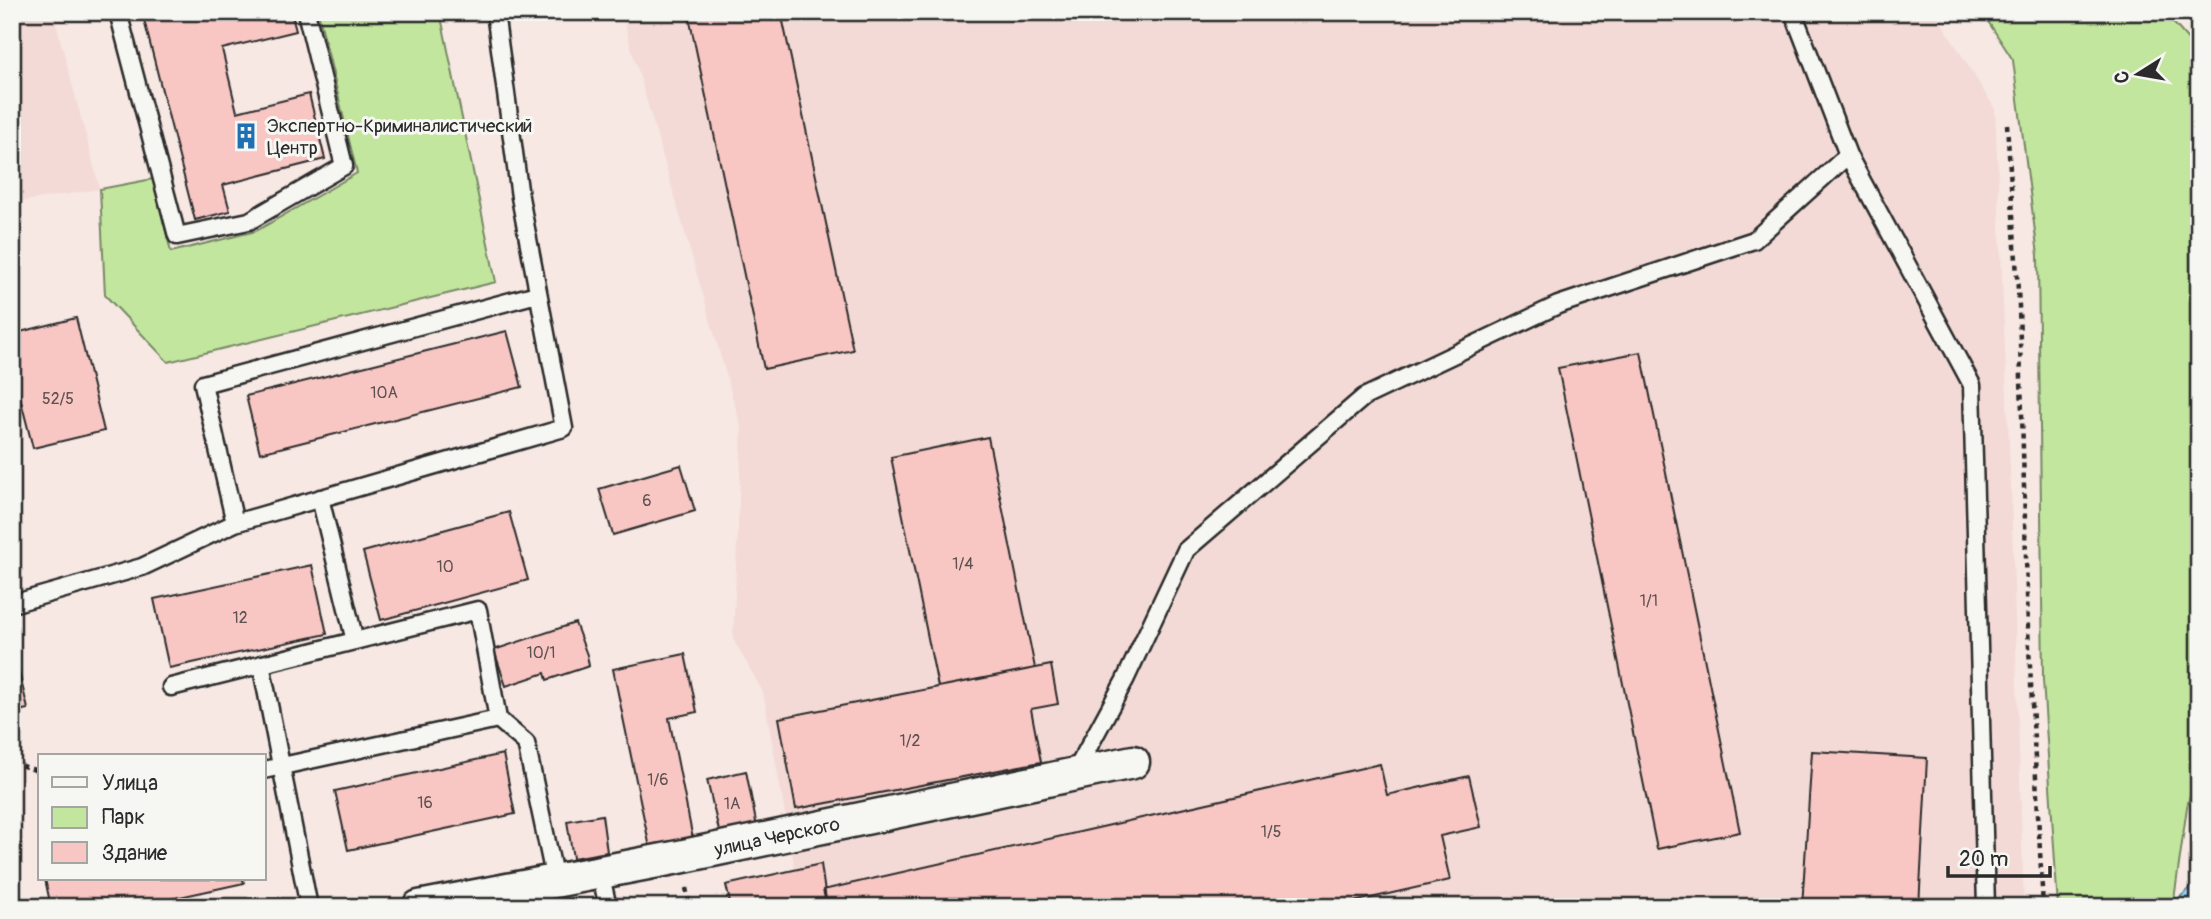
<svg xmlns="http://www.w3.org/2000/svg" width="2211" height="919" viewBox="0 0 2211 919" font-family="Pangolin,sans-serif">
<style>
.built{fill:#f3dad6}
.green{fill:#c3e69f;stroke:#778865;stroke-width:2}
.water{fill:#9ad6fa;stroke:#6e92a7;stroke-width:2}
.building{fill:#f8c7c4;stroke:#2b2b2b;stroke-width:2}
.lines{fill:none;stroke-linecap:round;stroke-linejoin:round}
.service-casing{stroke:#2b2b2b;stroke-width:21}
.minor-casing{stroke:#2b2b2b;stroke-width:37}
.path{stroke:#2b2b2b;stroke-width:4.5;stroke-dasharray:5 5;stroke-linecap:butt}
.service{stroke:#f6f6f2;stroke-width:16}
.minor{stroke:#f6f6f2;stroke-width:32}
.labels{text-anchor:middle;stroke-width:6;stroke-linejoin:round;paint-order:stroke}
.number-label{font-size:16px;fill:#5e5251}
.poi-label{font-size:19px;fill:#2b2b2b;stroke:#f6f6f2;text-anchor:start}
.street-label{font-size:19px;fill:#2b2b2b;stroke:#f6f6f2}
</style>
<rect width="100%" height="100%" fill="#f7e8e4"/>
<filter id="ink" filterUnits="userSpaceOnUse"><feTurbulence type="fractalNoise" baseFrequency=".0143" numOctaves="2"/><feDisplacementMap in="SourceGraphic" scale="14" xChannelSelector="R" yChannelSelector="G"/><feConvolveMatrix kernelMatrix="1 2 1 2 8 2 1 2 1" color-interpolation-filters="sRGB"/></filter>
<g filter="url(#ink)">
<path class="built" d="M12,12H53L100,189L12,203Z
M621,12H1935L1995,109L2011,492L2024,907H731L726,885L795,869L763,692L733,639L742,430Z"/>
<path class="green" d="M318,12H440L496,282L168,362L105,295L100,189L153,179L171,252L256,231L357,173Z
M1982,12H2164L2199,52V758L2187,807L2173,907H2058L2043,680L2038,255L2013,60Z"/>
<path class="water" d="M2199,881V907H2173L2175,901Z"/>
<path class="building" d="M142,12H291L296,31L222,49L237,112L309,94L325,159L223,185L230,211L195,220Z
M688,12H781L853,350L764,369Z
M76,318L104,431L33,448L12,366V334Z
M507,331L522,387L260,453L246,396Z
M1641,352L1740,832L1657,849L1558,368Z
M988,437L1035,668L938,687L891,457Z
M681,465L695,511L613,535L599,489Z
M509,512L528,580L381,620L363,552Z
M312,565L327,634L169,668L154,599Z
M575,623L587,655L589,666L547,680L545,673L506,686L494,650Z
M12,644L28,709L12,712Z
M685,654L697,712L669,718L693,839L650,848L613,669Z
M1051,665L1058,704L1031,709L1041,762L796,809L779,718Z
M1812,751L1927,758L1919,907H1802Z
M503,754L515,814L348,850L335,791Z
M1380,764L1387,795L1469,776L1481,827L1440,836L1450,880L1331,907H827L823,890Z
M746,771L757,827L720,835L707,780Z
M602,815L607,852L573,858L567,821Z
M821,864L827,907H731L726,885Z
M45,879H243L244,883L134,907H51Z"/>
<g class="lines">
<g class="service-casing">
<path id="service" d="M118,12L177,236L249,221L344,166L306,12
M1793,12L1848,155L1972,385L1986,907
M320,498L355,641
M235,523L203,384L537,294
M12,604L142,567L235,523L564,428L520,197L495,12
M261,664L309,907
M171,687L478,610L498,719L526,743L555,880
M264,770L498,719
M1074,774L1125,680L1186,550L1364,397L1558,305L1754,240L1848,155
M600,872L608,907"/>
</g>
<g class="minor-casing">
<path id="minor" d="M419,907L679,857L1133,762"/>
</g>
<path class="path" d="M2007,124L2019,306L2028,629L2043,907
M12,762L40,772
M686,888L690,907"/>
<use href="#service" class="service"/>
<use href="#minor" class="minor"/>
</g>
</g>
<defs>
<g id="building-bare" transform="scale(2.1)"><path d="M-4-6H4V6H1V3H-1V6H-4ZM-2.5-4.3h1.7v1.8h-1.7ZM.8-4.3h1.7v1.8H.8ZM-2.5-1h1.7V.8h-1.7ZM.8-1h1.7V.8H.8Z" fill="#1f6fb2" stroke="#f6f6f2" stroke-width="2.5" paint-order="stroke"/></g>
</defs>
<g fill-rule="evenodd">
<use href="#building-bare" x="246" y="136"/>
</g>
<g class="labels">
<g class="number-label">
<text x="384" y="398">10А</text>
<text x="58" y="404">52/5</text>
<text x="647" y="506">6</text>
<text x="963" y="569">1/4</text>
<text x="445" y="572">10</text>
<text x="1649" y="606">1/1</text>
<text x="240" y="623">12</text>
<text x="541" y="658">10/1</text>
<text x="910" y="746">1/2</text>
<text x="658" y="785">1/6</text>
<text x="425" y="808">16</text>
<text x="732" y="809">1А</text>
<text x="1271" y="837">1/5</text>
</g>
<g class="poi-label">
<text x="267" y="132">Экспертно-Криминалистический<tspan x="267" dy="22">Центр</tspan></text>
</g>
<g class="street-label">
<text transform="translate(777 836) rotate(-12)" y="7">улица Черского</text>
</g>
</g>
<rect width="2211" height="919" fill="none" stroke="#f6f6f2" stroke-width="42"/>
<rect x="21" y="21" width="2169" height="877" fill="none" stroke="#2b2b2b" stroke-width="2.5" filter="url(#ink)"/>
<rect x="38" y="754" width="228" height="126" fill="#f6f6f2" stroke="#a5a5a2" stroke-width="2"/>
<rect x="52" y="777" width="35" height="10" fill="#f6f6f2" stroke="#a5a5a2" stroke-width="2"/>
<text x="102" y="790" font-size="21" fill="#2b2b2b">Улица</text>
<rect x="52" y="807" width="35" height="21" fill="#c3e69f" stroke="#a5a5a2" stroke-width="2"/>
<text x="102" y="824" font-size="21" fill="#2b2b2b">Парк</text>
<rect x="52" y="842" width="35" height="21" fill="#f8c7c4" stroke="#a5a5a2" stroke-width="2"/>
<text x="102" y="860" font-size="21" fill="#2b2b2b">Здание</text>
<g transform="translate(2138 74) rotate(259)" stroke="#f6f6f2" stroke-width="5" paint-order="stroke">
<path d="M0-5L12 26L0 18L-12 26Z" fill="#2b2b2b"/>
<text y="-10" font-size="19" font-weight="bold" text-anchor="middle" fill="#2b2b2b">С</text>
</g>
<path d="M1948 866v10h102v-10" fill="none" stroke="#2b2b2b" stroke-width="3.5"/>
<text x="1959" y="866" font-size="21" fill="#2b2b2b" stroke="#f6f6f2" stroke-width="5" paint-order="stroke">20 m</text>
</svg>
